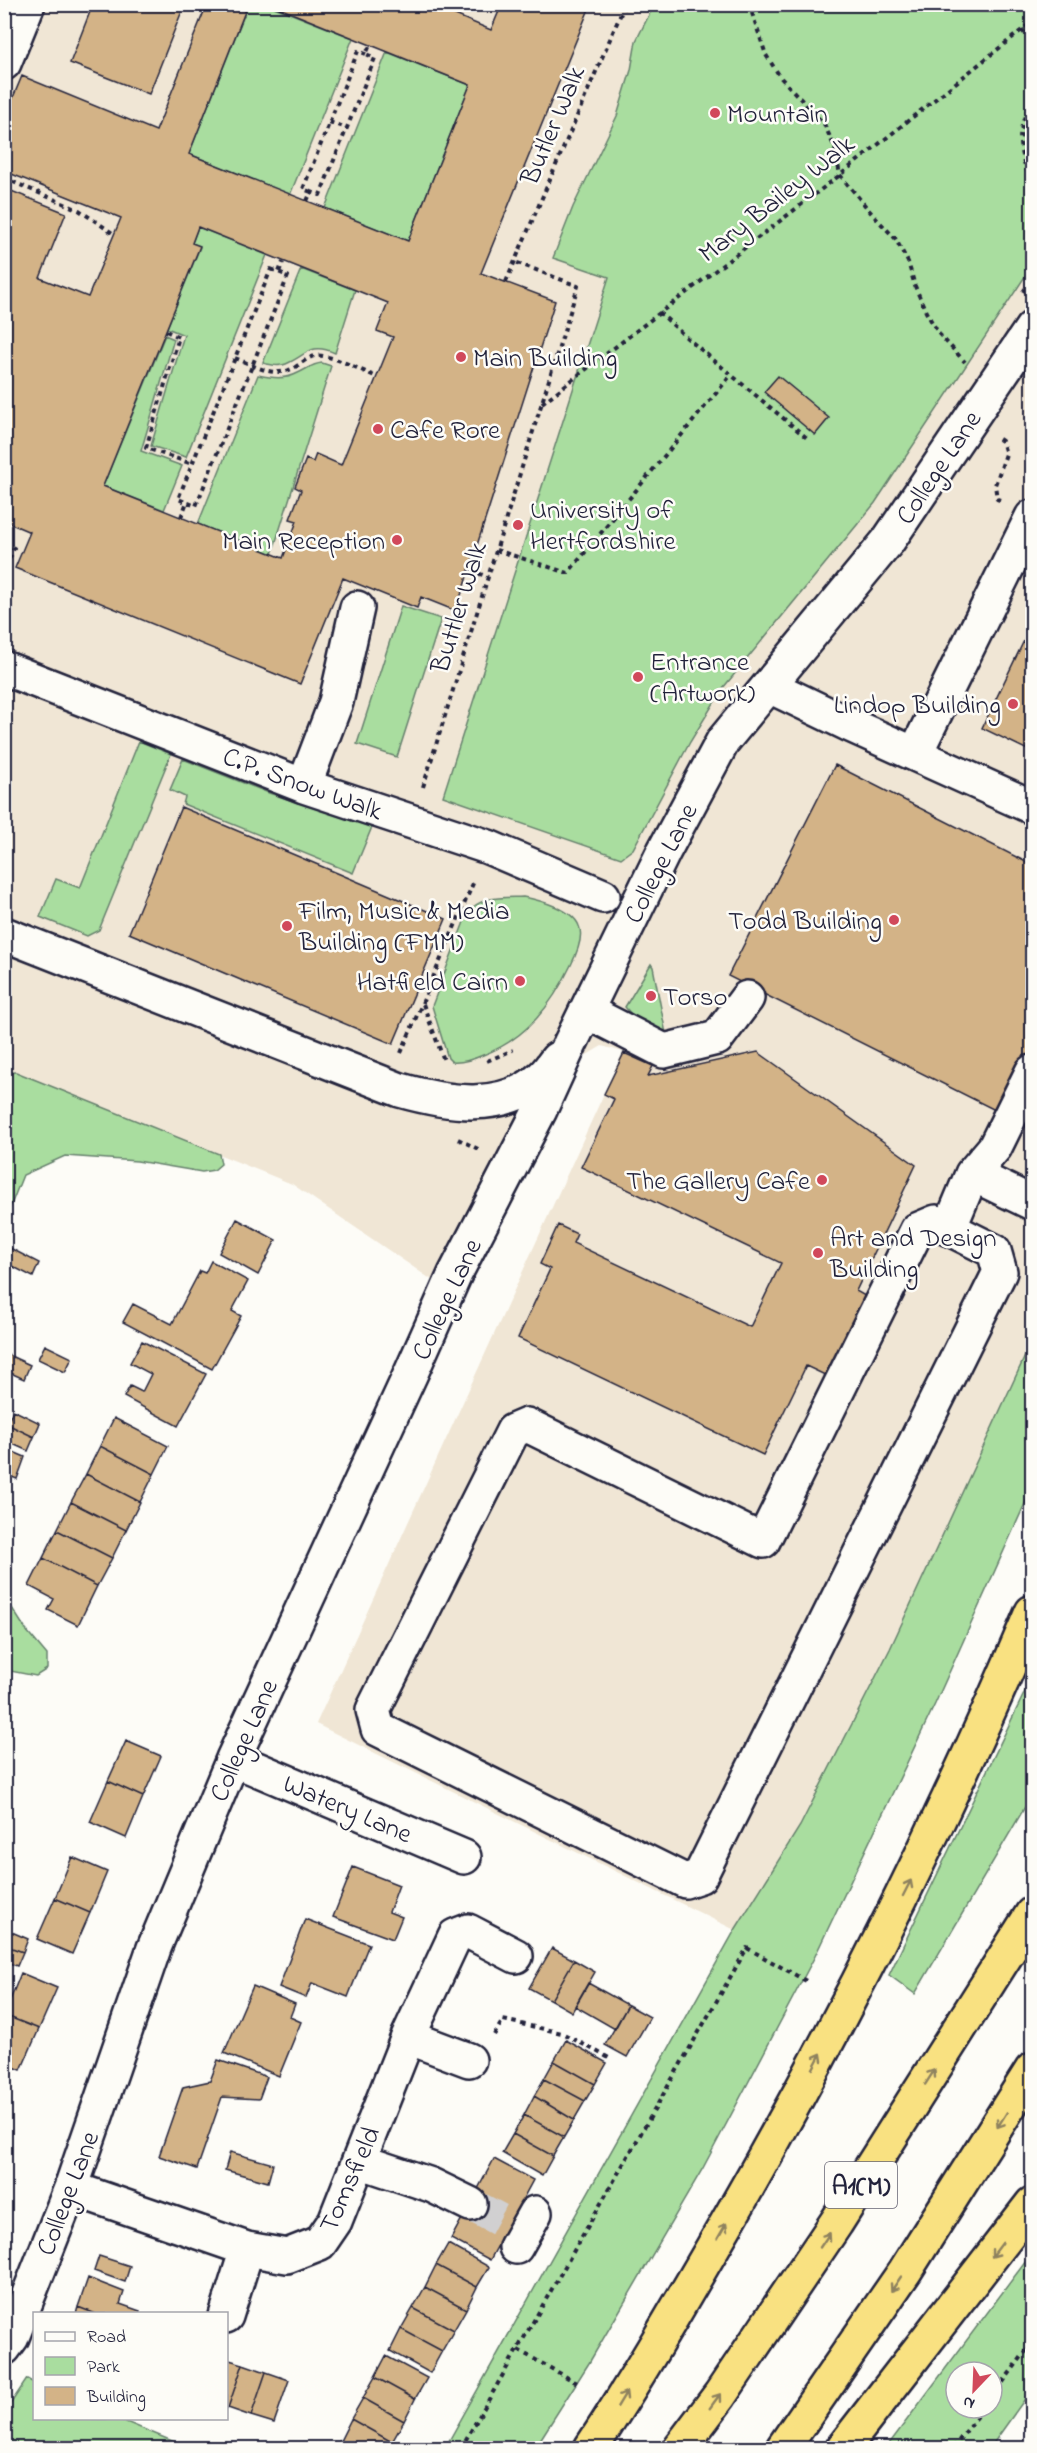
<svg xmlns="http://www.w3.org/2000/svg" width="1037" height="2453" viewBox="0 0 1037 2453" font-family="'Indie Flower',sans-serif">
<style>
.built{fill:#f0e6d5}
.green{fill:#a9dd9f;stroke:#66806d;stroke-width:1.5;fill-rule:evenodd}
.building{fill:#d3b387;stroke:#22223b;stroke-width:1.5;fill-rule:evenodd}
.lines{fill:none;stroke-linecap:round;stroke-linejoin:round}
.minor-tunnel{stroke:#d1d0d1;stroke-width:33;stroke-dasharray:33 16;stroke-linecap:butt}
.minor-casing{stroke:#22223b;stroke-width:38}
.highway-casing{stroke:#22223b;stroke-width:38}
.path{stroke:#22223b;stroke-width:4;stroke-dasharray:4.5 4.5;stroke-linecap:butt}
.minor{stroke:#fdfcf7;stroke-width:33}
.highway{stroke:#f9e181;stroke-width:33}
.oneway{stroke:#8e825e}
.poi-dot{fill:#d1495b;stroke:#fdfcf7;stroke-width:2}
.labels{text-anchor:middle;stroke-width:5;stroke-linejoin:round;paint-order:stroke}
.shield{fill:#fdfcf7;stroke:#646373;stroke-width:1.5}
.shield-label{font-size:26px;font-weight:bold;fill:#22223b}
.poi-label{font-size:27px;fill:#22223b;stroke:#fdfcf7;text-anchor:start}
.street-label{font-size:27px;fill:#22223b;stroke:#fdfcf7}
</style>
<rect width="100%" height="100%" fill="#fdfcf7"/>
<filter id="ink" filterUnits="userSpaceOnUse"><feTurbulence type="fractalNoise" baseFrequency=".0167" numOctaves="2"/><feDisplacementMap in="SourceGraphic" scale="12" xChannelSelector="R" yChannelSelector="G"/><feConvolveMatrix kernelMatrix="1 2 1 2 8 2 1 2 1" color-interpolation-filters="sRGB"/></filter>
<g filter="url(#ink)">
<path class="built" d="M4,5H1032V1341L890,1649L800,1826L735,1930L316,1724L623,1052L602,1046L585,1056L453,1256L432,1280L292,1184L16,1072L5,1073Z"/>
<path class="green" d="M248,5H269L353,38L290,195L189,154Z
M654,5H1032V266L875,503L723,688L690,742L633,849L621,858L443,796L609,277L553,258L573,207L617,116L631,70L636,41Z
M387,52L470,85L408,241L325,208Z
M198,227L267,255L186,457L151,446L184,335L167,328L200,247L192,243Z
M301,269L355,290L335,353C310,342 307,355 286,364C279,367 271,365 263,363Z
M165,335L174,339L141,451L182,466L164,510L103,486Z
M322,363L331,366L272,554L198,524L258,375C272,378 285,380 298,373C307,369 312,364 322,363Z
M401,606L441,619L397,757L357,744Z
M139,741L171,754L99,930L87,936L40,917L56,879L80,888Z
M183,759L269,793L372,827L353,873L183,804L185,797L170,790Z
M523,897C539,900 573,909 579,926C584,937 576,955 571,965C552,1005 526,1039 483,1055C474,1059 462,1063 452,1062L448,1058L432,1006L467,914C479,895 504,898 523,897Z
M651,964L653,967L666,1034L638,1022L625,1007Z
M16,1072L219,1154L221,1164L214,1170L202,1172L137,1161L65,1156L23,1175L5,1220V1073Z
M1032,1341V1488L935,1704L815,1956L703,2168L589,2363L535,2448H445L735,1930L800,1826L890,1649Z
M5,1597L26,1630L47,1655V1669L36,1676L5,1670Z
M1032,1677V1795L915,1994L889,1975Z
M1032,2253V2389L990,2448H886ZM956,2372H992V2408H956Z
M27,2379L34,2383V2418L119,2419L189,2448H5V2412Z"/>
<path class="building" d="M93,4H165L182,11L149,94L70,63Z
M207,4H248L189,154L408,241L470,85L269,4H429L491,30L502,4H591L481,273L555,301L456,611L421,597L417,608L343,578L300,684L15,568L30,532L4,521V188L66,213L40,278L88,297L121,218L4,171V119L22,76L156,131ZM198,227L388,303L377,331L393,337L341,465L316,454L313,462L306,459L295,487L301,490L290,519L297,521L283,558L103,486L200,246L192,243Z
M778,376L829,418L815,435L764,392Z
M1032,624V752L982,728Z
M835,765L1032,865V1066L1007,1116L728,976Z
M181,807L446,919L393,1044L129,933Z
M758,1052L916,1165L856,1291L865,1296L827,1376L806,1366L763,1455L518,1338L550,1269L540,1264L558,1225L577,1234L573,1243L750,1327L781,1263L581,1167L614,1099L604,1094L624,1053L653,1066L648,1076Z
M237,1219L276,1240L258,1275L219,1253Z
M4,1245L39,1263L33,1277L4,1262Z
M211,1261L248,1281L232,1311L241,1316L212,1369L123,1322L133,1304L172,1324L200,1271L205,1273Z
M142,1341L206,1374L178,1426L124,1397L130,1386L142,1392L151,1374L130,1363Z
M45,1345L72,1358L65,1372L38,1359Z
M4,1353L30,1365L24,1379L4,1370Z
M13,1410L40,1423L34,1437L7,1424Z
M114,1418L168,1446L154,1474L100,1446Z
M7,1424L34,1437L28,1451L4,1440Z
M100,1446L154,1474L140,1502L86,1474Z
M4,1448L25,1457L17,1479L4,1474Z
M86,1474L140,1502L126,1530L71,1502Z
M71,1502L126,1530L112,1558L57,1530Z
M57,1530L112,1558L97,1586L43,1558Z
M43,1558L97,1586L78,1625L48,1610L54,1599L29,1586Z
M126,1741L161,1756L143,1797L108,1781Z
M108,1781L143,1797L126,1838L90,1822Z
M72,1857L107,1872L90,1913L55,1898Z
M353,1867L399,1885L389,1912L402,1917L393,1939L333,1917Z
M55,1898L90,1913L72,1954L37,1939Z
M305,1919L369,1944L348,1997L312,1983L306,1998L279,1987Z
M7,1930L28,1939L23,1952L4,1945Z
M4,1945L23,1952L17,1966L4,1961Z
M552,1948L574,1960L551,2000L529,1988Z
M574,1960L595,1972L572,2012L551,2000Z
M21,1973L57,1988L39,2029L4,2015Z
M588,1983L628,2005L615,2029L575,2006Z
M253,1986L295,2004L290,2017L301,2022L279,2076L224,2053Z
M628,2005L650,2017L627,2057L605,2045Z
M4,2015L39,2029L21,2070L4,2063Z
M566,2040L607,2063L595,2084L554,2061Z
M218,2060L267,2077L259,2099L222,2097L197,2169L159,2156L183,2087L210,2081Z
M554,2061L595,2084L585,2101L544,2079Z
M544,2079L585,2101L574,2120L534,2096Z
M534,2096L574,2120L564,2137L524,2115Z
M524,2115L564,2137L553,2156L513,2134Z
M513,2134L553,2156L542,2176L502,2153Z
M230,2152L273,2164L268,2182L225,2170Z
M494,2159L533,2180L490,2260L451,2239Z
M448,2244L489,2267L477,2287L436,2265Z
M99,2256L130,2266L125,2282L94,2271Z
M436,2265L477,2287L466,2309L425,2287Z
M88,2278L124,2292L120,2304L140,2311L139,2314H96L78,2307Z
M425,2287L466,2309L454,2330L413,2308Z
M78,2307L96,2314H76Z
M413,2308L454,2330L442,2351L401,2329Z
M401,2329L442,2351L430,2373L390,2351Z
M386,2356L427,2378L415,2399L375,2377Z
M226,2359L243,2364L228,2408L226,2407Z
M243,2364L266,2372L251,2416L228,2408Z
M266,2372L289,2380L274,2423L251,2416Z
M375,2377L415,2399L404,2421L363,2398Z
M363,2398L404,2421L392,2442L351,2419Z
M351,2419L392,2442L388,2448H354L340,2441Z
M340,2441L354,2448H336Z"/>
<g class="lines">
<path class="minor-tunnel" d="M470,2204L509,2225"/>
<g class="minor-casing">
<path id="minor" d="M4,63L28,4
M4,668L304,786L488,847L603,896
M769,686L848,724L1032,807
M915,754L1032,517
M304,786L336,702L357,608
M4,934L400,1090C446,1103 503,1113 542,1077C548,1072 552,1065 557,1059
M586,1011L664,1051L717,1038L747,998
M972,1174L1032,1203
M936,1222L994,1251L1000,1272L700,1876L685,1881L378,1729L373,1710L513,1431L527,1425L763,1541L917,1230Z
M949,1229L972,1174L995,1147L1032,1072
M233,1759L464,1857
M408,2037L469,2060
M359,2161L431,2185L470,2204
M71,2188L247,2249L287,2256L320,2243L335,2221L408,2037L455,1936L468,1931L516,1956
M516,2247L535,2213
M226,2316L247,2249
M4,2348L12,2337L71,2188L154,1948L233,1759L411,1373L455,1274L540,1110L570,1044L664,851L723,741L888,541L1032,328"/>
</g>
<g class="highway-casing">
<path id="highway" d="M591,2448C638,2377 681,2302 724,2228C839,2029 942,1824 1032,1612
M680,2448L720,2395L836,2223L1032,1914
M783,2448L905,2271L1032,2070
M843,2448L1032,2204"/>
</g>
<path class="path" d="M749,4L766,55L781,78L824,124L835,148L840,175L873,215L895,238L908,262L915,286L926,312L939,334L965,362
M1022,30L1032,45
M1032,100C1016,132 1016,149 1032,181
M329,122L347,128
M4,178L79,210L114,234
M311,192L303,189L358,51L366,54
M307,201L311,192L320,195L375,58L366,54L370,45
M271,269L288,276L196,506L178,499Z
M279,272L283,262
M506,282L625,4
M1023,292L1032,278
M659,312L687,338L807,438
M166,331L179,337L146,448L192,464
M235,358C251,364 271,377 289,370C301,366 309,353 323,356C341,359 360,370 377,377
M542,403L840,175L1032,22
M999,439L1002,441L1006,454L995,485L997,499L1000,500
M181,517L187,502
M4,544L14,548L4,572
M496,550L568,573L731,375
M470,570L488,577
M423,787L578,286L515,262
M423,1004L445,1063
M401,1053L474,881
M487,1061L513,1050
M458,1139L480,1150
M494,2035L503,2020L562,2033L611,2059
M518,2350L579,2384
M4,2395L12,2383
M992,2397L1032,2343
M461,2448L747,1948L808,1982
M953,2448L984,2408"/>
<use href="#minor" class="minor"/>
<use href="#highway" class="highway"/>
</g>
<defs><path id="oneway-shaft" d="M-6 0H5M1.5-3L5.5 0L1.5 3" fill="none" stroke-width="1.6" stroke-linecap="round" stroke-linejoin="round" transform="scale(1.5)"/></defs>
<g class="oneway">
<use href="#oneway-shaft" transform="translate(907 1888) rotate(-63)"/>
<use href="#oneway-shaft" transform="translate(817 2061) rotate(-62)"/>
<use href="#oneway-shaft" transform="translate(930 2077) rotate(-57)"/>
<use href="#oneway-shaft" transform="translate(1002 2120) rotate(122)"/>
<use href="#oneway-shaft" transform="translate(722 2231) rotate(-60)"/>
<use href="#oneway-shaft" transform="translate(825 2240) rotate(-56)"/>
<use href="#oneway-shaft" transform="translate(997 2250) rotate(127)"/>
<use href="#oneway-shaft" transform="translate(896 2284) rotate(124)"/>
<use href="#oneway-shaft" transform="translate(622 2399) rotate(-59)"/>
<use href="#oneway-shaft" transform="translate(715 2401) rotate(-54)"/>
</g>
</g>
<g class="poi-dot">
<circle cx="715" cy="113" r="6"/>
<circle cx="461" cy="357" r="6"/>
<circle cx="378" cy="429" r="6"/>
<circle cx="518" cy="525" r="6"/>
<circle cx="397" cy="540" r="6"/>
<circle cx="638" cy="677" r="6"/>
<circle cx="1013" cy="704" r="6"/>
<circle cx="894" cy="920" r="6"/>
<circle cx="287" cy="926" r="6"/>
<circle cx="520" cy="981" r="6"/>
<circle cx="651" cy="996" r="6"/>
<circle cx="822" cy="1180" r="6"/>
<circle cx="818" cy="1253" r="6"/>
</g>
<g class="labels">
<rect class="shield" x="825" y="2162" width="72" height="46" rx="4.5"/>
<g class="shield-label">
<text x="861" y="2194">A1(M)</text>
</g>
<g class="poi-label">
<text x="727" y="122">Mountain</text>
<text x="473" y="366">Main Building</text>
<text x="390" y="438">Cafe Rore</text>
<text x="530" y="518">University of<tspan x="530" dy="31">Hertfordshire</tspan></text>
<text x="385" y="549" text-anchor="end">Main Reception</text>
<text x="650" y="670">Entrance<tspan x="650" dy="31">(Artwork)</tspan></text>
<text x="1001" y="713" text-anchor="end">Lindop Building</text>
<text x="299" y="919">Film, Music &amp; Media<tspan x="299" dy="31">Building (FMM)</tspan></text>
<text x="882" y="929" text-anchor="end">Todd Building</text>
<text x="508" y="990" text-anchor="end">Hatfield Cairn</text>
<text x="663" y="1005">Torso</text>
<text x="810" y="1189" text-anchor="end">The Gallery Cafe</text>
<text x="830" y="1246">Art and Design<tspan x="830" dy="31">Building</tspan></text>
</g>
<g class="street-label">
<text transform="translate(552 125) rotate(-67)" y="9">Butler Walk</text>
<text transform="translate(776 198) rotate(-38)" y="9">Mary Bailey Walk</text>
<text transform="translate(938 467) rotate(-56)" y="9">College Lane</text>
<text transform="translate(458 607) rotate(-73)" y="9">Buttler Walk</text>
<text transform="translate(303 783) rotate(20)" y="9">C.P. Snow Walk</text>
<text transform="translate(660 863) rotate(-63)" y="9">College Lane</text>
<text transform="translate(446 1299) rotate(-65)" y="9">College Lane</text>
<text transform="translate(243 1740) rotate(-66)" y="9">College Lane</text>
<text transform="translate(348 1808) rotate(23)" y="9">Watery Lane</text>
<text transform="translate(349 2179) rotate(-66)" y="9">Tomsfield</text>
<text transform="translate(67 2193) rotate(-69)" y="9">College Lane</text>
</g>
</g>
<rect width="1037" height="2453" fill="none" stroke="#fdfcf7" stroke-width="24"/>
<rect x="12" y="12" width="1013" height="2429" fill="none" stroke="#22223b" stroke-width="2" filter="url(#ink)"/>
<rect x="33" y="2312" width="195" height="108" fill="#fdfcf7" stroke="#a5a5ac" stroke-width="1.5"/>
<rect x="45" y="2332" width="30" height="9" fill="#fdfcf7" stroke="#a5a5ac" stroke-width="1.5"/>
<text x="87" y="2342" font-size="18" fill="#22223b">Road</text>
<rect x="45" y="2357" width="30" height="18" fill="#a9dd9f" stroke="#a5a5ac" stroke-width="1.5"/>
<text x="87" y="2372" font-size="18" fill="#22223b">Park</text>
<rect x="45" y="2387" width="30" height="18" fill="#d3b387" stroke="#a5a5ac" stroke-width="1.5"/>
<text x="87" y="2402" font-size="18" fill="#22223b">Building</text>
<g transform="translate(974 2390) rotate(203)"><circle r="28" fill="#fdfcf7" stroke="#a5a5ac" stroke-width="1.5"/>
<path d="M0-4.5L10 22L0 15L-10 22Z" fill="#d1495b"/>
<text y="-9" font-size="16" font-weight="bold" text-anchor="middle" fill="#22223b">N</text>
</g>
</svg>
